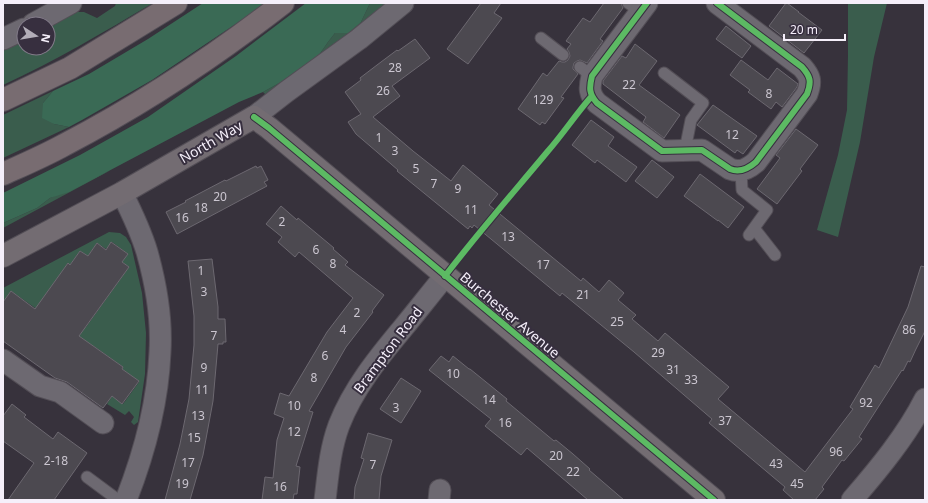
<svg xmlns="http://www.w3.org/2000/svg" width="928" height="503" viewBox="0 0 928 503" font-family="'Noto Sans',sans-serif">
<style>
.green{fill:#3a5d4d}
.forest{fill:#3a6a55}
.building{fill:#4c4950;stroke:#6c6870}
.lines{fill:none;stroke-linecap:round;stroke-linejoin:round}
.lane-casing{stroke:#534e56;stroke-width:13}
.street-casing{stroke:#534e56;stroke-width:23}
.secondary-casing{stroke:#534e56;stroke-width:24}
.highway-casing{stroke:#534e56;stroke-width:24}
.lane{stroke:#6d6971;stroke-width:11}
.street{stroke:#6d6971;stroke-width:21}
.secondary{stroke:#736c72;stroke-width:22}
.highway{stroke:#786c71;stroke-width:22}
.cycleway-casing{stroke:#372f3f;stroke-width:8}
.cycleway{stroke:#5cba63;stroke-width:6}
.labels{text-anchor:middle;stroke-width:4;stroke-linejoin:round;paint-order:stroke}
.number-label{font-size:12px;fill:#cbc6d0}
.street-label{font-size:14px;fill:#f5effa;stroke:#372f3f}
</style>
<rect width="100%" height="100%" fill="#37323c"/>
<path class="green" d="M116,3H153C104,32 55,61 3,85V51L24,39V48H48V27L76,12H84L97,18L115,6Z
M370,3H389L382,10L266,95L263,92L281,82L309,62L319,55L328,42L335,33L361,22Z
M848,3H887L874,57L860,142L838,237L817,230L838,155L847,110L848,55Z
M53,91L43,103L54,124L69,127L3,158V115Z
M111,170L3,228V223L37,208L50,198Z
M109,232L120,233L126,237L131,245L142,293L146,333L145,374L138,422L134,425L131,422L134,417L129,411L125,415L107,404L112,396L123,404L139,382L122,369L123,367L95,347L75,337L84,325L86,327L129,267L122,262L128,254L112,242L106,249L97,243L88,256L80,251L70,265L68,263L45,296L38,310L11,291L3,302V288Z"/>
<path class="forest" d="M203,3H265L249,15L152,80L82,120L69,127L54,124L42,118L43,103L53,91L89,74L148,39Z
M306,3H370L361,22L348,33H335L328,42L319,55L309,62L281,82L263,92L239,102L69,192L50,198L37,208L3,223V193L80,155L148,117L236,56Z"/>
<path class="building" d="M481,3H501L494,13L502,18L468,64L447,49Z
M604,3H621L623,8L600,39L603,41L587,63L580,60L577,61L574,63L573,67V69L578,74L561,97L564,98L545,124L542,122L540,125L518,109L543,73L547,76L559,61L562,62H565L568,60L570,56L569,52L567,49L571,44L566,41L583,18L590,22Z
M786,3H787L799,12H798L822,30L804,53L769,26Z
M726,26L751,46L742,58L716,39Z
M415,39L430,58L392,86L400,96L373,117L413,151L451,181L463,165L498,194L489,205L581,281L583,278L599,292L609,280L624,293L618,300L636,315L632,319L658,341L665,333L729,387L718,399L805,472L853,409L850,407L875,365L879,368L908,307L921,266L925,267V331L916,349L910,362L908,361L903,371L902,370L859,437L862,439L844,461L842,460L822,487L824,489L815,500H794L783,490L785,487L709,423L712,419L634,352L562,293L560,296L474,225L472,228L470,226L468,229L397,171L398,170L356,134L348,122L361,114L345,92L361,80L360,78L377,65L397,50L398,51Z
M635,44L657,61L639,85L680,115L664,138L643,122L646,117L603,84V81L622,56L626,58Z
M741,60L768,80L777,68L798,84L797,87L782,107L776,102L771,109L748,92L750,90L730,75Z
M713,105L757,136L743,154L737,150L735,153L697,125Z
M591,120L614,137L608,146L637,167L626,182L597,160L595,163L572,145Z
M796,129L818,145L800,169L802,171L777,204L757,189L780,158L776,155Z
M652,160L674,177L657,198L635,181Z
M256,166L257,168L261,166L268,180L264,182L267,186L177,234L166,212L186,202L185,201L225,180L226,181Z
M700,174L744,207L728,228L718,220V221L684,196Z
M281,206L297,220L298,218L334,248L333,249L348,262L345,265L384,295L372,311L373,312L346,347L309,411L313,412L296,466L300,467L297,494H294L293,500H262L265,477L273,478L277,440L284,418L274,414L280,393L289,396L327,332L353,298L299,252L295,257L278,242L282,237L266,224Z
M111,242L128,254L122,262L129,267L79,336L123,367L122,369L139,381L122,404L112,396L103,408L67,382L55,378L3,341V302L11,291L35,309L68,263L70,265L80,251L88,256L97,243L106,250Z
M212,259L218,307V319H225L226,342H223V344H218L213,401L203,455L190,500H165L180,444L189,399L194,345V316L188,261Z
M441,356L449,362L453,356L469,369H470L507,399L506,401L554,441L556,440L573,454L590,469L589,470L624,500H588L527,448L521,455L485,426L491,419L429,370Z
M401,378L421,391L401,423L380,409Z
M12,404L26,415L24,417L53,439L58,432L87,453L54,500H8L34,463L3,441V416Z
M368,433L392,440L381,476L379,500H354L355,487L364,459L361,458Z"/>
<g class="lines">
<g class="lane-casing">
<path id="lane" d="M628,3L641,12
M541,38L563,55
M580,67L592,76
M664,73L703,103L691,120L685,150
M741,171L742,190L767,210L749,235
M754,228L775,255
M87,477L118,500"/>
</g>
<g class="street-casing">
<path id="street" d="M647,3L592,76C589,88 589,94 597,103L662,151L702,150L730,169C740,173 748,169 756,162L807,94C812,81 810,76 802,67L717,3
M33,24L71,3
M3,39L24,29
M254,117L286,92L359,39L403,3
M122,193C132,213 141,232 147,252C156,284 162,319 160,352C158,401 144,454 126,500
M3,360L40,386L60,392L103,423
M325,500C328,475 330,449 339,425C353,389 378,358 403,328C417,311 431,293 445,276
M439,500L440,490
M852,500C878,470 907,435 925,399"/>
</g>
<g class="secondary-casing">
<path id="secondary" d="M3,256L122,193L254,117L269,128L714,500"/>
</g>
<g class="highway-casing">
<path id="highway" d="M3,100L70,68L176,3
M3,174C23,165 44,156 64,145C141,105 215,56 283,3"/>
</g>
<use href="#lane" class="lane"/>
<use href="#street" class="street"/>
<use href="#secondary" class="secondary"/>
<use href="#highway" class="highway"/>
<g class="cycleway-casing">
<path id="cycleway" d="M647,3L592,76C589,88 589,94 597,103L662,151L702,150L730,169C740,173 748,169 756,162L807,94C812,81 810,76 802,67L717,3
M254,117L269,128L714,500
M445,276C478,233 513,193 548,151C563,134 576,114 591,97"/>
</g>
<use href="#cycleway" class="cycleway"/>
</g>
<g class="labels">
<g class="number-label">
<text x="395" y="72">28</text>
<text x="629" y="89">22</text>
<text x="383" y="95">26</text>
<text x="769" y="98">8</text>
<text x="543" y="104">129</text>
<text x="732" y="139">12</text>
<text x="379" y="142">1</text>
<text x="395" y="155">3</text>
<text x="416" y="173">5</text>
<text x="434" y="188">7</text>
<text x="458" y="193">9</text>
<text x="220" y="201">20</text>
<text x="201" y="212">18</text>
<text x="471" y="214">11</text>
<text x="182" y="222">16</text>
<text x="282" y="226">2</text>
<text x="508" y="241">13</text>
<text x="316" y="254">6</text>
<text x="333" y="268">8</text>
<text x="543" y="269">17</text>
<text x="201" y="275">1</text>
<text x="204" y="296">3</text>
<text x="583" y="299">21</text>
<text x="357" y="317">2</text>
<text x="617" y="326">25</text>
<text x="343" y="334">4</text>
<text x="909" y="334">86</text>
<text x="214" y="340">7</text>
<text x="658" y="357">29</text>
<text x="325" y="360">6</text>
<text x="204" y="372">9</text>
<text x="673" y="374">31</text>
<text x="453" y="378">10</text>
<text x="314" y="382">8</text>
<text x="691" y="384">33</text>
<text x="202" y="394">11</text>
<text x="489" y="404">14</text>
<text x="866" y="407">92</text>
<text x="294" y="410">10</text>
<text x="396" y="412">3</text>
<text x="198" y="420">13</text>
<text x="725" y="425">37</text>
<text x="505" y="427">16</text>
<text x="294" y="436">12</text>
<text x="194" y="442">15</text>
<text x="836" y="456">96</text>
<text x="556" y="460">20</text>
<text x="56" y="465">2-18</text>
<text x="188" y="467">17</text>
<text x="776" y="468">43</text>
<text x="373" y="469">7</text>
<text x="573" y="476">22</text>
<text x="182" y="488">19</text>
<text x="797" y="488">45</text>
<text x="280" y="491">16</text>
</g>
<g class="street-label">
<text transform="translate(211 142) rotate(-30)" y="5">North Way</text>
<text transform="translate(510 315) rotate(40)" y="5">Burchester Avenue</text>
<text transform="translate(388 350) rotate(-53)" y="5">Brampton Road</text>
</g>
</g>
<rect width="928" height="503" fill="none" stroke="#f5effa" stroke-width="8"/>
<g transform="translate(36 36) rotate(102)"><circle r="19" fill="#372f3f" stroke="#837c8a"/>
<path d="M0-3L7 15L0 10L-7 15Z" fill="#b2adb8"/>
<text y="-6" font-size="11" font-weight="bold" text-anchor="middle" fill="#f5effa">N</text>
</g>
<path d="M784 34v6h61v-6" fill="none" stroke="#f5effa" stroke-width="2"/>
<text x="790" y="34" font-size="12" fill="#f5effa" stroke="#372f3f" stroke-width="3" paint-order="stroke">20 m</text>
</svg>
